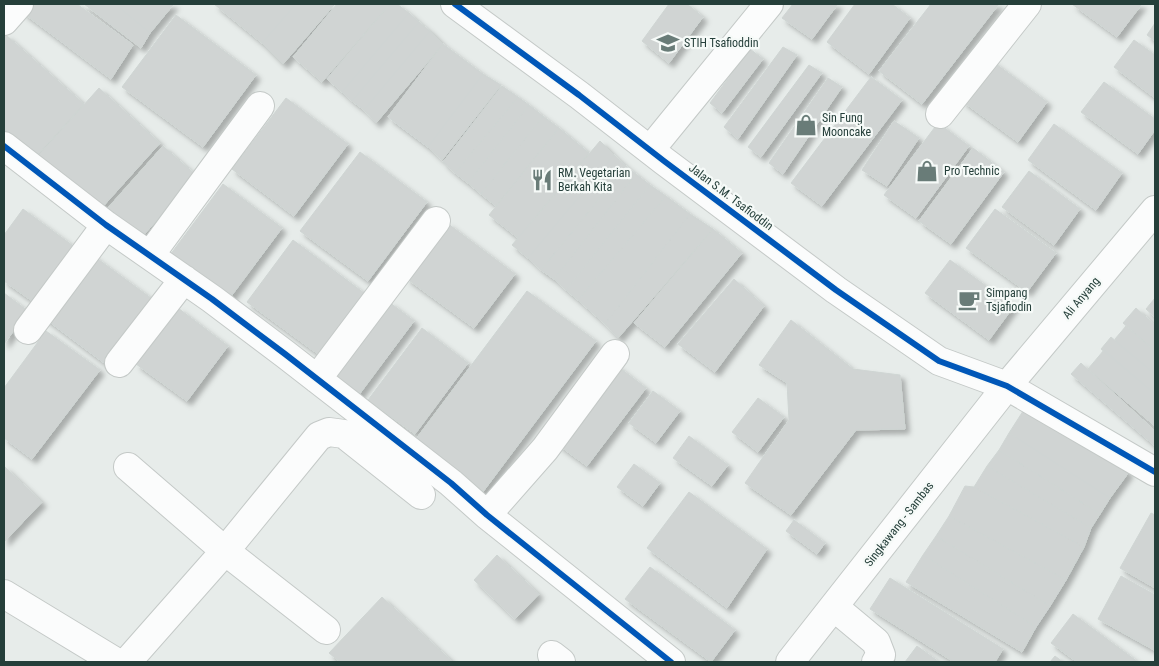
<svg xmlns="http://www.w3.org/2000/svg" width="1159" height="666" viewBox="0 0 1159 666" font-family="'Roboto Condensed',sans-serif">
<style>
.building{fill:#d0d4d3;stroke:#cfd5d3;filter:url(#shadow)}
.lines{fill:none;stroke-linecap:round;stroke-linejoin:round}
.minor-casing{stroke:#c4c9c7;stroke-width:30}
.minor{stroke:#fbfcfc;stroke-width:28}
.cycleway-casing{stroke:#f6faf8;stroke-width:9}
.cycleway{stroke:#0057b8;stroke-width:6}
.labels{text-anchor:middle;stroke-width:4.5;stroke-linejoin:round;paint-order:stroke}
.poi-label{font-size:12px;fill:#253f3a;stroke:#f6faf8;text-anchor:start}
.street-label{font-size:12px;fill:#253f3a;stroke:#f6faf8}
</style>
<defs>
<filter id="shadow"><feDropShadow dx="4.5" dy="4.5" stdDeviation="2.5" flood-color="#0004"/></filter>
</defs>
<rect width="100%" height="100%" fill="#e7ecea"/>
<path class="building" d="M29,4H77L133,45L111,79L22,12Z
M84,4H115L150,33L141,48Z
M115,4H174L150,33Z
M214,4H241L230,17Z
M241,4H296L262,43L230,17Z
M296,4H335L283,64L262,43Z
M337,4H390L322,82L293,57Z
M390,4H397L409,13L342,92L327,79Z
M669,4H687L703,17L669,63L642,41Z
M793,4H838L812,39L782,18Z
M855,4H892L910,18L869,74L827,42Z
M931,4H999L922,104L879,71Z
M1072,4H1142L1117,37Z
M409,13L419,22L352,101L342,92Z
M176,15L256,75L203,147L122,87Z
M419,22L430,31L364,110L352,101Z
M1155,23V41L1147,35Z
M430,31L443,44L376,123L364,110Z
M6,35L84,104L30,163L4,139V37Z
M1134,40L1155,55V98L1114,67Z
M443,44L483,74L428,147L388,117Z
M783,47L797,55L738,139L724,127Z
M750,49L763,59L722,113L710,103Z
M992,61L1047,102L1018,142L962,101Z
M809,65L822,73L761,157L748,147Z
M483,74L501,85L442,160L428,147Z
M871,77L902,100L822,206L791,183Z
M828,78L842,87L783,174L769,163Z
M1104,82L1155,119V130L1138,154L1081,112Z
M502,86L518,97L455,173L443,162Z
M99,88L160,143L98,212L37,157Z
M518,97L529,105L468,183L455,173Z
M286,98L348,144L294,216L232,169Z
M529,105L543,116L481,194L468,183Z
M543,116L559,128L496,206L481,194Z
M894,121L919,138L887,186L862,170Z
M938,123L969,146L916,218L884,195Z
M1054,124L1122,173L1096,210L1028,160Z
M559,128L589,153L518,238L489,215Z
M600,141L614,155L528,258L512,245Z
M163,146L197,176L140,239L107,209Z
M973,148L1004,172L951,244L919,221Z
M360,152L427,202L368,281L300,231Z
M614,155L626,166L541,270L528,258Z
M626,166L636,174L554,279L541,270Z
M1029,171L1080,209L1054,245L1002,207Z
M636,174L650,185L566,290L554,279Z
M223,184L282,228L229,299L170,255Z
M650,185L666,196L578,300L566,290Z
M666,196L690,214L605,324L578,300Z
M23,209L76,248L35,303L4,281V235Z
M995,209L1056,253L1027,292L966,248Z
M690,214L713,229L618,338L605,324Z
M447,223L515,274L474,328L406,278Z
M713,229L742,253L665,347L634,323Z
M293,240L368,296L322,357L247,302Z
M91,254L155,301L107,365L43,317Z
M950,260L1014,306L989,340L925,293Z
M734,279L764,306L715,372L678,344Z
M527,291L596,341L482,493L413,443Z
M4,293L28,311L4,344Z
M1155,298V317L1146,309Z
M389,302L414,321L355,400L330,381Z
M178,308L228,346L187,401L136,364Z
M1136,308L1155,325V351L1123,323Z
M791,320L853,369L900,375L905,429L856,430L791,515L745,483L789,420L787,383L759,365Z
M1126,326L1155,351V374L1117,343L1115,339Z
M422,328L468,363L415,434L368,400Z
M46,331L100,370L32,459L4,438V388Z
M1111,337L1155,374V394L1101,349Z
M1104,350L1155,394V426L1088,369Z
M1081,363L1155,431V446L1071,374Z
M616,365L646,388L587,466L557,444Z
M653,391L680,411L656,443L629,423Z
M758,398L784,417L758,452L732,432Z
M1025,408L1129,472L1110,498L1009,433Z
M1009,433L1110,498L1100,514L999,450Z
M689,436L728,465L712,486L673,458Z
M999,450L1100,514L1091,528L987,466Z
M634,464L660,483L643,506L617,487Z
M4,466L42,502L4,542Z
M987,466L1091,528L1084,547L974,487Z
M965,486L974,487L1084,547L1066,580L949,516Z
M689,492L767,549L727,608L647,548Z
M1151,513L1155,515V588L1120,568Z
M949,516L1066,580L1050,606L936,536Z
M794,520L825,543L817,554L786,531Z
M936,536L1050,606L1036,627L923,555Z
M497,555L539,594L515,619L474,580Z
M923,555L1036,627L1022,652L906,582Z
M650,567L735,630L711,662L625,599Z
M1121,576L1155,595V648L1154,650L1098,619Z
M890,578L1003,649L995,662H954L870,609Z
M382,597L453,662H340L329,653Z
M1073,614L1138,662H1077L1051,643Z
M917,646L939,662H905Z
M1055,656L1063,662H1050Z"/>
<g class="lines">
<g class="minor-casing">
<path id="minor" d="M455,4L579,95L664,161L836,290L939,361L1007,386L1155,472
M4,21L19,4
M940,114L1027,4
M4,146L106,225L212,299L285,354L451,483L487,515L671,662
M650,150L769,4
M150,255L260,106
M28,330L106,225
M119,363L184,279
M317,379L436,221
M128,467L225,551L326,630
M487,515L545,449L615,354
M4,594L116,662
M834,607L876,642L881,655L876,662
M552,655L561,662
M127,662L225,551L319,436L329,432L344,434L421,495
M790,662L1007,386L1155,210"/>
</g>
<use href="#minor" class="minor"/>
<g class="cycleway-casing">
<path id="cycleway" d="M455,4L579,95L664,161L836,290L939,361L1007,386L1155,472
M4,146L106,225L212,299L285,354L451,483L487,515L671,662"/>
</g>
<use href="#cycleway" class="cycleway"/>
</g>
<defs>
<g id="university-bare" transform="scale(1.725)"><path d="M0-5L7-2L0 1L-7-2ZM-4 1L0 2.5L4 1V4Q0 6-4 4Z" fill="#697c78" stroke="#f6faf8" stroke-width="2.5" paint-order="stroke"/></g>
<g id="shop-bare" transform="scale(1.725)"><path d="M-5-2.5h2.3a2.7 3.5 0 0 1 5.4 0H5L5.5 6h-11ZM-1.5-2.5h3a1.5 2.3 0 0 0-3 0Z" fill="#697c78" stroke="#f6faf8" stroke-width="2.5" paint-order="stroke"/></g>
<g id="restaurant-bare" transform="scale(1.725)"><path d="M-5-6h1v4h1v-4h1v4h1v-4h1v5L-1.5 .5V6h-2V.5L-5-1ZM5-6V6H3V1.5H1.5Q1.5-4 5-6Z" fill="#697c78" stroke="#f6faf8" stroke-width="2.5" paint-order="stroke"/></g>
<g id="cafe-bare" transform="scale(1.725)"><path d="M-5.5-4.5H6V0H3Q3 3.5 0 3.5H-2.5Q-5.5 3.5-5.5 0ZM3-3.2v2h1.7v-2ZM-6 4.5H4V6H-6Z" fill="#697c78" stroke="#f6faf8" stroke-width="2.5" paint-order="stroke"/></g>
</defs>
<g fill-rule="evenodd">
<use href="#university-bare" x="668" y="43"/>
<use href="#shop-bare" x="806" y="125"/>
<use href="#shop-bare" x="927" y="171"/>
<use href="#restaurant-bare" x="542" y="180"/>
<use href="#cafe-bare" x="969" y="300"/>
</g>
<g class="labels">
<g class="poi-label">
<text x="684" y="47">STIH Tsafioddin</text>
<text x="822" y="122">Sin Fung<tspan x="822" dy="14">Mooncake</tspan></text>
<text x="944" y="175">Pro Technic</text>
<text x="558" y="177">RM. Vegetarian<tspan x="558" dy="14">Berkah Kita</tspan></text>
<text x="986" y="297">Simpang<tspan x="986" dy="14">Tsjafiodin</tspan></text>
</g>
<g class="street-label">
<text transform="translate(731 197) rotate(37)" y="4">Jalan S.M. Tsafioddin</text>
<text transform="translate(1081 298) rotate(-50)" y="4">Ali Anyang</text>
<text transform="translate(899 524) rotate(-52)" y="4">Singkawang - Sambas</text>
</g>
</g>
<rect width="1159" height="666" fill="none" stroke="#253f3a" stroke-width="10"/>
</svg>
